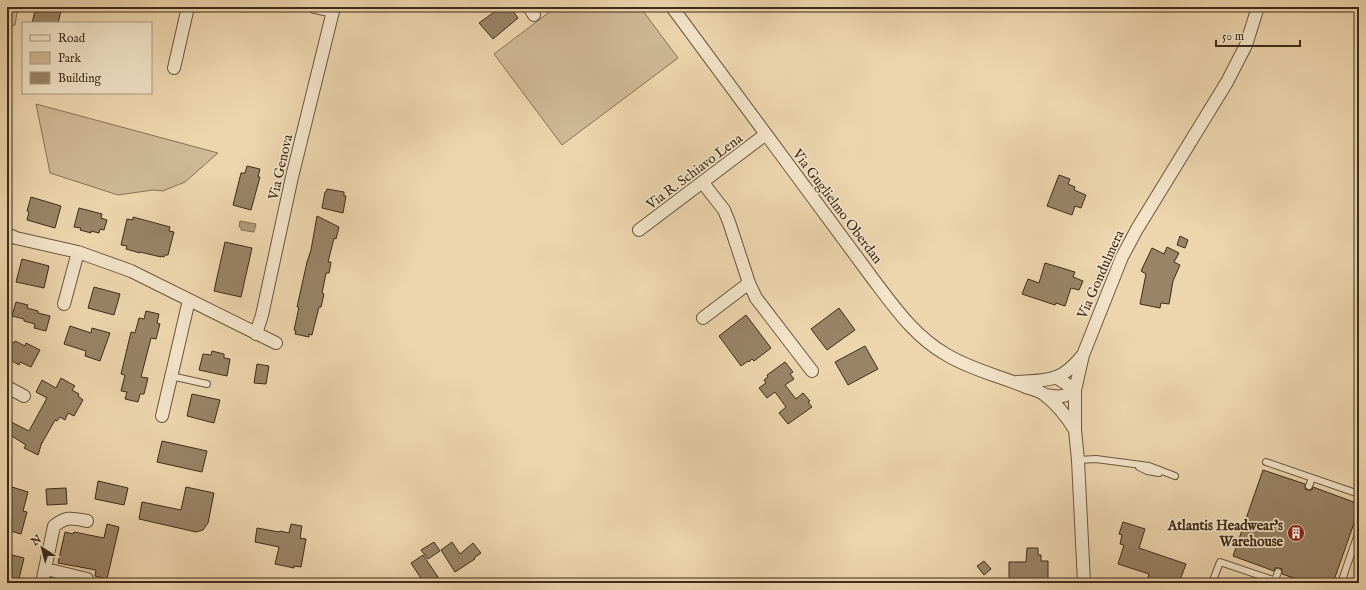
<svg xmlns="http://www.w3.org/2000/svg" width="1366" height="590" viewBox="0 0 1366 590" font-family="'IM FELL English',serif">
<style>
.green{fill:#cfb995;stroke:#877258}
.water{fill:#b29c7c;stroke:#846f55}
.building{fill:#998467;stroke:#3f2b1a}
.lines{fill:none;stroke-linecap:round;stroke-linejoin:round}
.lane-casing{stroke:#6a563f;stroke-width:8}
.street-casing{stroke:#6a563f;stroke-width:14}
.lane{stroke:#f3e4ca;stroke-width:6}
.street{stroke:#f3e4ca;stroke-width:12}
.labels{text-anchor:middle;stroke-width:3.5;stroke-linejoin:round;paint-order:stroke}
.street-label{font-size:14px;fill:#3f2b1a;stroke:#f3e4ca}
.poi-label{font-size:14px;font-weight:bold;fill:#3f2b1a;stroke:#f3e4ca;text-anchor:end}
</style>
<rect width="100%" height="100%" fill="#edd6ae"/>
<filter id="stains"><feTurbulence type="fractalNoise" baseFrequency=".005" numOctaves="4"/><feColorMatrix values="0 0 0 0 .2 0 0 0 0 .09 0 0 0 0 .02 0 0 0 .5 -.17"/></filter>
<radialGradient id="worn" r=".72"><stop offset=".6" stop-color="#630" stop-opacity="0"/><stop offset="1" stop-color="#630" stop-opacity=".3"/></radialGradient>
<path class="green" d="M7,7H18L15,25L7,26Z
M556,7H640L678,58L562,145L494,54Z
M36,104L218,153L185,182L163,191L153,190L118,195L50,173Z"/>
<path class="water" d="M240,221L256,224L254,232L241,230V227H239Z"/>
<path class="building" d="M36,7H62L58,23H32Z
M501,7H510L518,18L493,39L479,23Z
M247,166L260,169L258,177H260L251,210L233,205L241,173H245Z
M1059,175L1070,179L1068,184L1075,187L1074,190L1086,195L1081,208L1075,206L1072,215L1047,206Z
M327,189L344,192V196H346L343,213L322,208L325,192H326Z
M31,197L61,206L55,228L27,220L29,212L27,211Z
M79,208L102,214L101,218L107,220L104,230L100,229L99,233L91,231V233L80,230L81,228L74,227Z
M317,216L339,227L336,239L334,238L328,262H331L329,273H326L322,293L324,294L321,307H319L312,335L309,334V337L295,334L296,331L294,330L299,307H297L307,262L311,250Z
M133,217L170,227L169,231L174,232L168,255H165L164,257L161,256V257L140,252V253L126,249L127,246L121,245L127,219L133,220Z
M1180,236L1188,240L1185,248L1177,245Z
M225,242L252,248L241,297L214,291Z
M1167,247L1179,253L1174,262L1180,265L1173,281L1169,304L1161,303L1160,308L1140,304L1146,274L1141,271L1152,248L1164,254Z
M22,259L49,266L44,288L16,282Z
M1045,263L1075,272L1073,277L1083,281L1079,290L1071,288L1065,306L1056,303L1055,305L1022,294L1028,279L1039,283Z
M94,287L120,294L114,315L88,308Z
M16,302L28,305L27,308L38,311V313L50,316L46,331L34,328L35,324L24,321V319L12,316Z
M839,308L855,330L827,350L811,329Z
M146,311L159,314L157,323L160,324L156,339L151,338L141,377L148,378L144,394H140L138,402L125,399L127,392L121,391L125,375L121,374L131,332L135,333L139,318L144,319Z
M746,315L771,348L754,361L752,359L749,362L748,361L741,366L719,336Z
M70,326L91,333L92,328L110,333L100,361L85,356L86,351L64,344Z
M7,339L14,343L15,341L25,346L26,343L40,350L31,367L20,362L19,365L7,358Z
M865,346L878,369L848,385L835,362Z
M212,351L224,354V358L230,359L227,376L199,370L203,354L211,355Z
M785,362L793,372L790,374L794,379L785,385L796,399L803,393L810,401L808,402L812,407L788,424L779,413L786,407L775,392L767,398L759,388L766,383L764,380L768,377L767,375Z
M257,364L269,366L266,384L254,383Z
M61,378L75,386L72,390L79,394L78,396L83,400L74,416L68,413L65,420L60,417L57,421L55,420L42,443V442L38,455L24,448L26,445L7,433V420L29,431L47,398L36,392L42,380L56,388Z
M192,394L220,400L214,423L187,416Z
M162,441L207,451L202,472L157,462Z
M1263,470L1305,484V489L1308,490H1312L1313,487L1359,504V509L1333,583H1308L1282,574V569L1279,568H1275L1274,571L1233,556Z
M98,481L128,488L124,505L95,499Z
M12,487L28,492L23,511L27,512L21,534L7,530V503Z
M186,487L214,493L208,523L203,530L196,532L139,519L142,502L181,510Z
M66,488L67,504L47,505L46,489Z
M1123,522L1145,529L1139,548L1186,564L1179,583H1146L1149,574L1118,564L1124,545L1120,544L1122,535L1119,534Z
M107,524L119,527L107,579L95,576L96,570L58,563L65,532L73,534L74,532L104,538Z
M291,524L302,526L300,538L306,539L301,567L294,566V568L275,564L279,547L255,542L257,528L279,532L280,531L289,533Z
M434,542L440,551L428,559L421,550Z
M452,542L460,554L473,543L481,553L474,558L475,559L455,572L441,550Z
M1027,548H1038V555H1041V561H1048V583H1027V580H1009V562H1026Z
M12,555L24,558L18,583H7V573H9Z
M423,555L438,577L429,583H424L411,563Z
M984,561L991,569L984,575L977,566Z"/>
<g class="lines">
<g class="lane-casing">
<path id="lane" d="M171,376L207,384
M1078,460L1096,459L1149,466L1175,476
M1266,462L1359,494
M1139,467L1147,471L1159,473
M1309,486L1312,478
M1212,583L1220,562L1282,583
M1274,583L1278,572
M1341,583L1359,531"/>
</g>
<g class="street-casing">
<path id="street" d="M314,7L333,11
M529,7L534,15
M672,7L873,279C895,308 915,337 947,355C972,370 1000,376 1026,387C1032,389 1040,391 1045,395C1058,405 1067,417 1075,430
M174,68L188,7
M703,183L724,210L729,222L749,283L756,298L812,371
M639,230L766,134
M7,234L16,238L78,252L131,271L276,343
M64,304L78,252
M703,318L749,283
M256,334L262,315L292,177L334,7
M1017,382C1049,380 1061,382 1082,356
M7,387L24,396
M1045,395C1057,397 1065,398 1075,390L1056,377
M162,416L189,300
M46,569L87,579
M42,583L54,526C67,516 71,518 87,521
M1084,583L1078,460L1075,430V390L1083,355L1122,257L1137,229L1227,82L1246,45L1258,7"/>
</g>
<use href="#lane" class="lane"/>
<use href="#street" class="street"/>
</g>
<defs>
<g id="building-disc" transform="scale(0.9)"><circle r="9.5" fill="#8f2418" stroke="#f3e4ca"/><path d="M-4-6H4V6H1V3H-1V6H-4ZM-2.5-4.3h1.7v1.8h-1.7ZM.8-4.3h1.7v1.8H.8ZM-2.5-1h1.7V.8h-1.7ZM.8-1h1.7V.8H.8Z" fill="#fff"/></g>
</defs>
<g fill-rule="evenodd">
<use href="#building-disc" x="1296" y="533"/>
</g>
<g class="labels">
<g class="street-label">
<text transform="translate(280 167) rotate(-77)" y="5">Via Genova</text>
<text transform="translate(694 171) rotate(-37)" y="5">Via R. Schiavo Lena</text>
<text transform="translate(838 206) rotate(53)" y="5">Via Guglielmo Oberdan</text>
<text transform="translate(1100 274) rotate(-66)" y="5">Via Gondulmera</text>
</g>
<g class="poi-label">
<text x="1283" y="530">Atlantis Headwear's<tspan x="1283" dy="16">Warehouse</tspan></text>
</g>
</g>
<rect width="1366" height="590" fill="none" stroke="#edd6ae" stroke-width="24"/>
<rect x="8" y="8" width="1350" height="574" fill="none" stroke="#3f2b1a" stroke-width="2"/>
<rect x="12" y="12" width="1342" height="566" fill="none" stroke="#3f2b1a"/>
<rect x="22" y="22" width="130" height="72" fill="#f3e4ca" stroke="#ab9a84"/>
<rect x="30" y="35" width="20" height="6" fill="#f3e4ca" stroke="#ab9a84"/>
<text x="58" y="42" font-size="12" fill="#3f2b1a">Road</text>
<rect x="30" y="52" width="20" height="12" fill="#cfb995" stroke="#ab9a84"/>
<text x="58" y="62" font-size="12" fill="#3f2b1a">Park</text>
<rect x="30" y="72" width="20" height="12" fill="#998467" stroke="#ab9a84"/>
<text x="58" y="82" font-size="12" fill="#3f2b1a">Building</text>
<g transform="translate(42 548) rotate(324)" stroke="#f3e4ca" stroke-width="3" paint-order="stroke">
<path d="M0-3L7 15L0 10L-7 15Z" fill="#3f2b1a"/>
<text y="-6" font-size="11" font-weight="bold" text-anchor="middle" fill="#3f2b1a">N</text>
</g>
<path d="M1216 40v6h84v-6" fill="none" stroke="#3f2b1a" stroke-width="2"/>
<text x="1222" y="40" font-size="12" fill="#3f2b1a" stroke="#f3e4ca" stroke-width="3" paint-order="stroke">50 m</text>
<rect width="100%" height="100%" filter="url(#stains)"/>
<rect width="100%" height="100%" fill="url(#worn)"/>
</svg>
